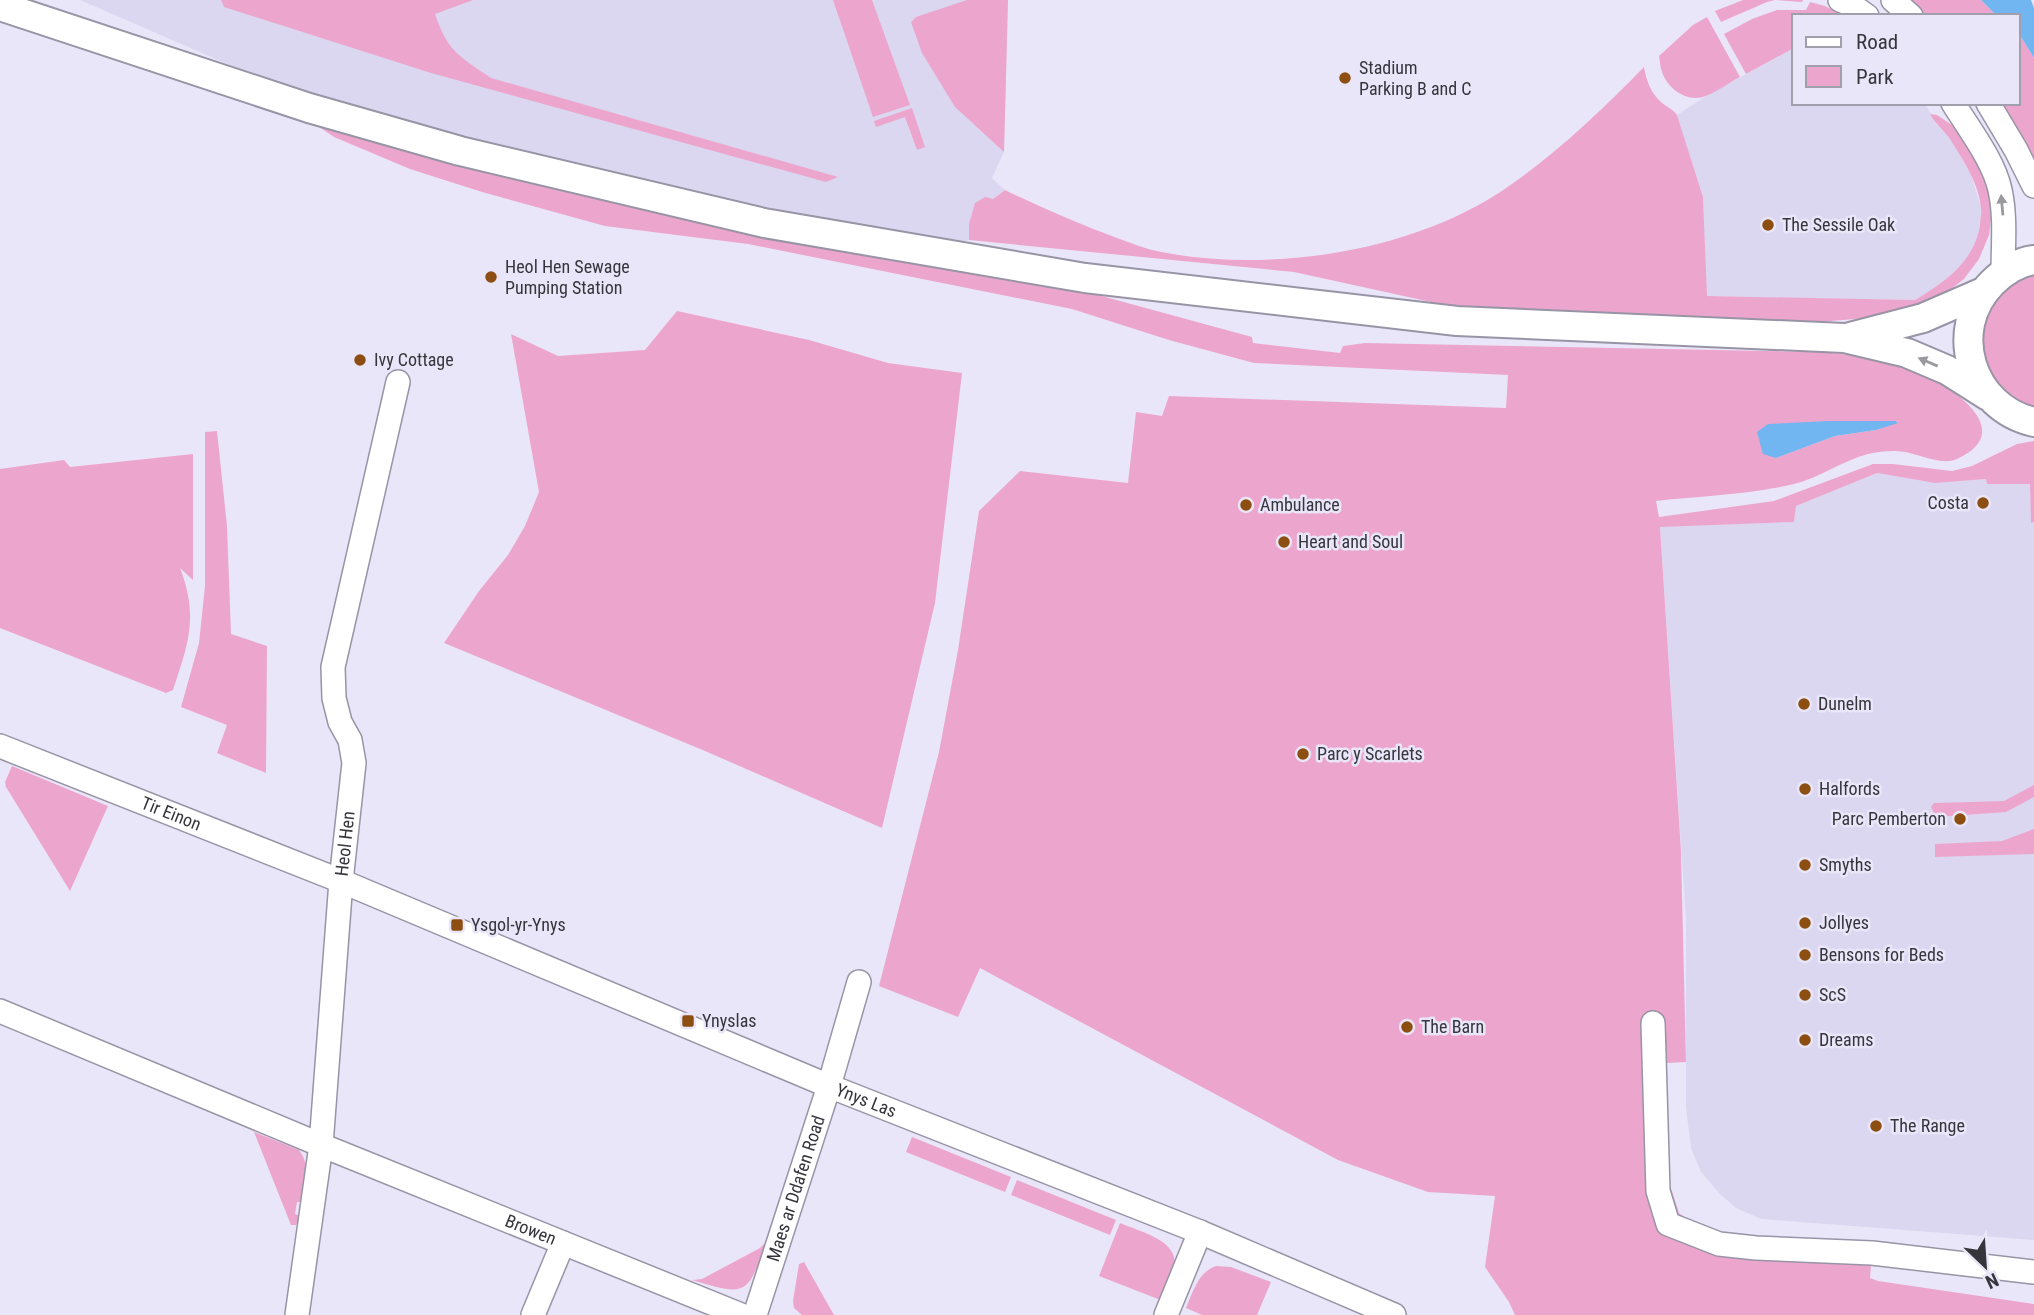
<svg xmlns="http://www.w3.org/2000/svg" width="2034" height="1315" viewBox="0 0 2034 1315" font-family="'Roboto Condensed',sans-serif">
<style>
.built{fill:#dcd7f0}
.green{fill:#eca6cd;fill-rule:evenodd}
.water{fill:#71b6f1}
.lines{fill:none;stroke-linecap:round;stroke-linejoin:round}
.minor-casing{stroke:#9894a6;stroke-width:26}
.major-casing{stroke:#9894a6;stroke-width:32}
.minor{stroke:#fff;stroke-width:23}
.major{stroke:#fff;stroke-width:28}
.oneway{fill:#9a9a9e}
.poi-dot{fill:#8c4f11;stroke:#eae6f9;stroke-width:2.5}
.labels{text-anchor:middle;stroke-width:5;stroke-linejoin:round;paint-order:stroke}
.poi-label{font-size:18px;fill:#36353c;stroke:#eae6f9;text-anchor:start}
.street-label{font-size:18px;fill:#36353c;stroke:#eae6f9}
</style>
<rect width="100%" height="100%" fill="#eae6f9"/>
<path class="built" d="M80,0H1008L1004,152L992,178L1005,190L993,199L969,224V240L952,245L869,232L482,143L262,79Z
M1794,48V103H1925L1935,123L1951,139L1971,175L1982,210L1978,237L1965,262L1940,285L1915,300L1706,296L1703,197L1677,115L1706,96Z
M1877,473L1935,483L1987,479V484H2030L2031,522H2034V1240L1761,1219L1736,1208L1720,1194L1701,1172L1691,1148L1686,1108V921L1660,526L1794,522L1796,506Z"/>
<path class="green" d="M221,0H473L435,14C448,52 459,56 491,78L838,177L826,182L431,73L224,7Z
M833,0H872L910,105L873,117Z
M967,0H1008L1004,152L955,107L922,53L911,22L916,17Z
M1743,0H1803L1802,2L1775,0L1767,2L1721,22L1715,11Z
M1905,0H1981L1997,16H1927Z
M1810,2L1825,6L1845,16H1794V48L1746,74L1724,34L1752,19L1777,10H1806Z
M1707,17L1740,77C1729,83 1718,91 1706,96C1688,103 1668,90 1662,72C1660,67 1660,61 1659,56L1693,25Z
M2018,32L2034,58V162L2001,103H2018Z
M1644,67C1646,79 1650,91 1659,100C1664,106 1672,108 1677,115L1703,197L1707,296L1915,300C1945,282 1974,262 1980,225C1980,219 1982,214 1981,208C1979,185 1965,163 1953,144C1947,132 1936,126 1930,114L1937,115L1958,129L1985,176L1989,189L1992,211L1989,235L1979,259L1964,279L1937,300L1880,317L1768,326L1463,309L1294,272L969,240V224L975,203L985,197L993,199L1005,190C1042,208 1079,224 1117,238C1129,242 1141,247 1152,250C1264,275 1414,253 1509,186C1558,152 1602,110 1644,67Z
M912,108L925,147L917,150L905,117L876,127L874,121Z
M300,114L743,230L901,262L1087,292L1252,337L1253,343L1340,353L1343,346L1365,343L1822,352C1847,355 1872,356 1896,363C1930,373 2028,426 1957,459C1939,467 1913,450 1894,451C1886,451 1876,452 1868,454C1844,460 1819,478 1794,484C1749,495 1701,496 1656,501L1659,517L1774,501L1873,464H1893L1952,471L1972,466L2017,444L2034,441V522L2031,523L2030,484H1987L1986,479L1935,483L1877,473L1796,506L1794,522L1660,527L1681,851L1686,1062L1667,1063L1668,1179L1679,1213L1707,1233L1872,1253L1870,1278L1878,1281L2034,1304V1315H1515L1509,1302L1485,1267L1495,1196L1428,1192L1338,1160L980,968L958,1017L879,986L939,752L958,650L979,511L1020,471L1128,483L1136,412L1162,416L1169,396L1506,408L1508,375L1254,363L1169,340L1072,309L748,244L605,226L482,192L410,169L334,137ZM1828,421H1896L1898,422L1876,430L1835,436L1776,458Z
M2034,271V407L2025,406L2006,396L1980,361L1979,318L2005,282Z
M677,311L809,340L888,363L962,373L935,603L882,828L705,751L444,643L479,591L508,555L525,526L539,492L511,334L558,356L645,350Z
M217,431L227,526L231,634L267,646L266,773L217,753L227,725L181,707L199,643L205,586V432Z
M193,454V580L180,568C199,617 188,644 173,690L166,693L0,628V469L64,460L70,467Z
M12,766L108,806L70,891L6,787L5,782Z
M2034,785V797L2006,812L1936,817L1931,807L1934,803L2004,801Z
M2034,829V854L1935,857V844L2002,841Z
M254,1132L299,1150C311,1165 305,1185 303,1202H297L295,1214L300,1216L296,1225H291Z
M912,1137L1011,1177L1005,1192L906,1152Z
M1017,1180L1116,1220L1110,1235L1011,1195Z
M1120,1223C1138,1231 1176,1239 1175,1264C1175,1276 1167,1290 1163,1301L1099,1276Z
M767,1241C747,1295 748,1297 692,1280L702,1279L760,1248Z
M804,1262L834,1315H802L794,1308L793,1301L799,1264Z
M1216,1266L1231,1267L1271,1282L1257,1315H1202L1186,1308C1193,1292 1198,1272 1216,1266Z"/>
<path class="water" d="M1981,0H2031L2034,8V58L2018,32V16H1997Z
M1828,421H1896L1898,423L1876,430L1835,436L1776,458L1763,454L1757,432L1768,424Z"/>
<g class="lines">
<g class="minor-casing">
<g id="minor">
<path d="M1840,0L1850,4L1867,16"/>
<path d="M1893,0L1911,16"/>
<path d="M1953,103C1969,129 1994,161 2000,190C2006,217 2003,246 2003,273"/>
<path d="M1988,103L2016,150L2034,186"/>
<path id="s1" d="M0,746L341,881L829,1086L1200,1232L1394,1315"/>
<path id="s2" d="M0,1011L321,1145L741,1315"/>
<path d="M1653,1023L1658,1191L1668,1224L1719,1244L1756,1248L1872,1253L2034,1272"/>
<path id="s3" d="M297,1315L321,1145L341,881L354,763L350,740L340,722L334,698L333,667L398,382"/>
<path d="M533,1315L563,1243"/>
<path id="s4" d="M755,1315L829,1086L859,982"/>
<path d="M1166,1315L1200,1232"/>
</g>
</g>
<g class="major-casing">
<path id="major" d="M0,6L309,108L460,151L764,223L1085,278L1457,321L1844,338L1907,353L1947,370L1988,396
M2034,260C2018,262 2003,272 1992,283C1946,330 1971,408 2034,422
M1850,337L1923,318L1983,292"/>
</g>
<use href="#minor" class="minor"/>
<use href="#major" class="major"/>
</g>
<defs><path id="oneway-solid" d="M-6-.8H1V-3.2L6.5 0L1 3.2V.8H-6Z" transform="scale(1.75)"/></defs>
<g class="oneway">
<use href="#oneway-solid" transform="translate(2002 205) rotate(-95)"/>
<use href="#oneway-solid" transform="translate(1928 362) rotate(-157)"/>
</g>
<g class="poi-dot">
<circle cx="1345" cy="78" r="7"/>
<circle cx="1768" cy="225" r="7"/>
<circle cx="491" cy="277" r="7"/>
<circle cx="360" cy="360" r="7"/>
<circle cx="1983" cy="503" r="7"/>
<circle cx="1246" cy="505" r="7"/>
<circle cx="1284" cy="542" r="7"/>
<circle cx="1804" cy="704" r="7"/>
<circle cx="1303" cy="754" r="7"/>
<circle cx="1805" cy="789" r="7"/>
<circle cx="1960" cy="819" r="7"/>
<circle cx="1805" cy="865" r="7"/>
<circle cx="1805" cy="923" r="7"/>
<rect x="450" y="918" width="14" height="14" rx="3.5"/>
<circle cx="1805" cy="955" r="7"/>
<circle cx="1805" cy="995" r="7"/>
<rect x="681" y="1014" width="14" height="14" rx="3.5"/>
<circle cx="1407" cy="1027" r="7"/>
<circle cx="1805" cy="1040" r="7"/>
<circle cx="1876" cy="1126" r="7"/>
</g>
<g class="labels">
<g class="poi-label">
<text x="1359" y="74">Stadium<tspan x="1359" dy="21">Parking B and C</tspan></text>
<text x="1782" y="231">The Sessile Oak</text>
<text x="505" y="273">Heol Hen Sewage<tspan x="505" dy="21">Pumping Station</tspan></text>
<text x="374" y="366">Ivy Cottage</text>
<text x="1969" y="509" text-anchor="end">Costa</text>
<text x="1260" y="511">Ambulance</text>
<text x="1298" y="548">Heart and Soul</text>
<text x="1818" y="710">Dunelm</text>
<text x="1317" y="760">Parc y Scarlets</text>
<text x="1819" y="795">Halfords</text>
<text x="1946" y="825" text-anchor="end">Parc Pemberton</text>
<text x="1819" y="871">Smyths</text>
<text x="1819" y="929">Jollyes</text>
<text x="471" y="931">Ysgol-yr-Ynys</text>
<text x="1819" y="961">Bensons for Beds</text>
<text x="1819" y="1001">ScS</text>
<text x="702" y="1027">Ynyslas</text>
<text x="1421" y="1033">The Barn</text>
<text x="1819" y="1046">Dreams</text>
<text x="1890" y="1132">The Range</text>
</g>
<g class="street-label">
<text dy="6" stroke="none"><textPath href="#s1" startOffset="184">Tir Einon</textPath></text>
<text dy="6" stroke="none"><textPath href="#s3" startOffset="474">Heol Hen</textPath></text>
<text dy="6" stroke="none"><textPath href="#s1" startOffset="936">Ynys Las</textPath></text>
<text dy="6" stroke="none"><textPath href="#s4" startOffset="133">Maes ar Ddafen Road</textPath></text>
<text dy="6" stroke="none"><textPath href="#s2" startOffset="574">Browen</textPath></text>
</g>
</g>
<rect x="1792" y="14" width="228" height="91" fill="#eae6f9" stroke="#a29fad" stroke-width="2"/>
<rect x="1806" y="37" width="35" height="10" fill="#ffffff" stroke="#a29fad" stroke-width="2"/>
<text x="1856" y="49" font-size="21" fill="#36353c">Road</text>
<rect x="1806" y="66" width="35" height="21" fill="#eca6cd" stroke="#a29fad" stroke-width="2"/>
<text x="1856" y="84" font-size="21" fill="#36353c">Park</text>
<g transform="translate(1985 1266) rotate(155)" stroke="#eae6f9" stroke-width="5" paint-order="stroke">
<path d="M0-5L12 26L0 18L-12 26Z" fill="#36353c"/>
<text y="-10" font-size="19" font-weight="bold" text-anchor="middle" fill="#36353c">N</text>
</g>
</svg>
